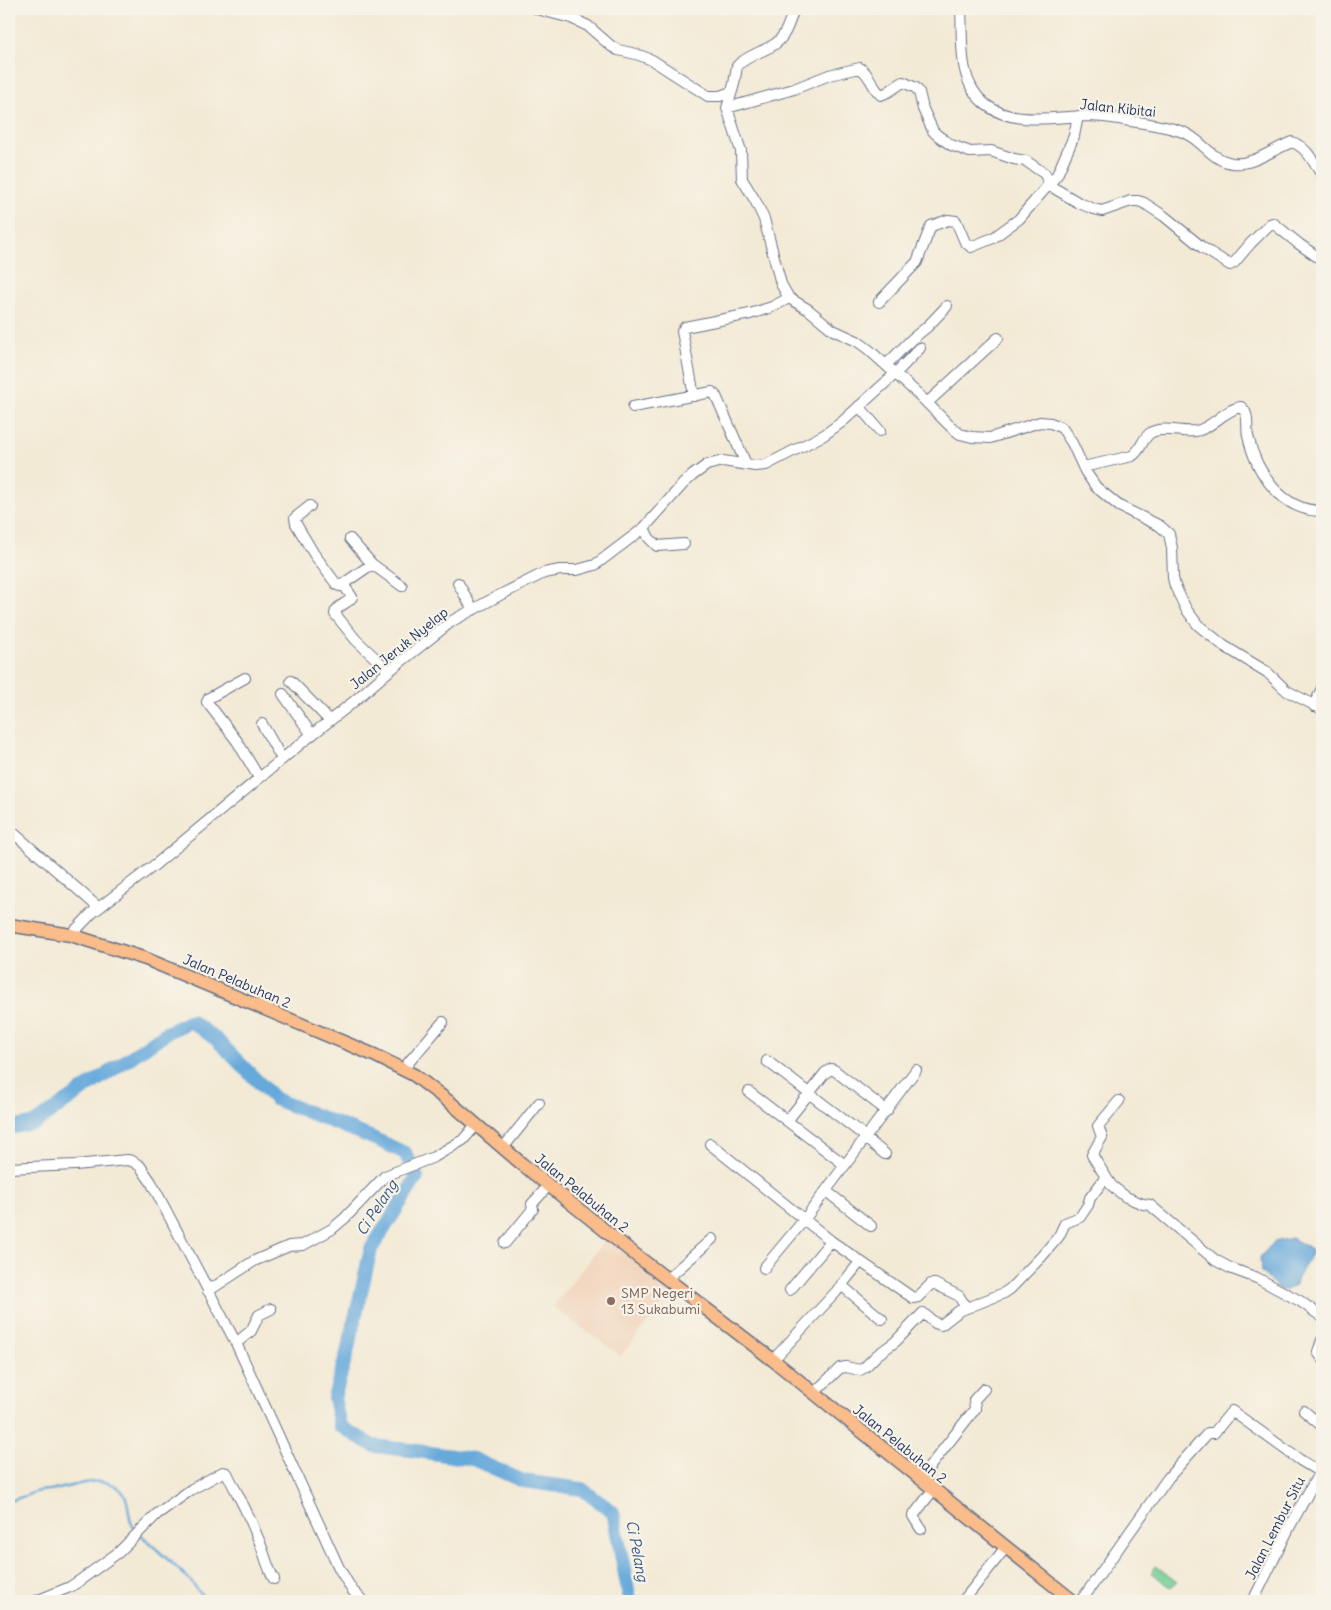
<svg xmlns="http://www.w3.org/2000/svg" width="1331" height="1610" viewBox="0 0 1331 1610" font-family="Delius,sans-serif">
<style>
.built{fill:#f2d5bd}
.green{fill:#75cf95;stroke:#487f7a}
.water{fill:#66a9db;stroke:#406c9c}
.lines{fill:none;stroke-linecap:round;stroke-linejoin:round}
.stream{stroke:#66a9db;stroke-width:2.5}
.river{stroke:#66a9db;stroke-width:14}
.minor-casing{stroke:#677088;stroke-width:12}
.major-casing{stroke:#677088;stroke-width:15}
.minor{stroke:#fff;stroke-width:10}
.major{stroke:#f9bc8a;stroke-width:12}
.education-dot{fill:#8d6e63;stroke:#f7f3e8;stroke-width:2}
.labels{text-anchor:middle;stroke-width:4.5;stroke-linejoin:round;paint-order:stroke}
.street-label{font-size:14px;fill:#1b2f5e;stroke:#f7f3e8}
.education-label{font-size:14px;fill:#785e54;stroke:#f7f3e8;text-anchor:start}
.water-label{font-size:15px;font-style:italic;fill:#325484;stroke:#f7f3e8}
</style>
<rect width="100%" height="100%" fill="#f7f3e8"/>
<filter id="ink" filterUnits="userSpaceOnUse"><feTurbulence type="fractalNoise" baseFrequency=".02" numOctaves="2"/><feDisplacementMap in="SourceGraphic" scale="10" xChannelSelector="R" yChannelSelector="G"/><feConvolveMatrix kernelMatrix="1 2 1 2 8 2 1 2 1" color-interpolation-filters="sRGB"/></filter>
<filter id="wash" filterUnits="userSpaceOnUse"><feTurbulence type="fractalNoise" baseFrequency=".0096" numOctaves="4" result="noise"/><feDisplacementMap in="SourceGraphic" scale="20" xChannelSelector="R" yChannelSelector="G"/><feGaussianBlur stdDeviation="1.12" result="paint"/><feColorMatrix in="noise" values="0 0 0 0 0 0 0 0 0 0 0 0 0 0 0 0 0 1.4 0 .05"/><feComposite in="paint" operator="in"/></filter>
<g filter="url(#wash)">
<rect width="100%" height="100%" fill="#f3ead5"/>
<path class="built" d="M606,1238L673,1290L621,1356L553,1307Z"/>
<path class="green" d="M1156,1566L1177,1582L1171,1587L1151,1573Z"/>
<path class="water" d="M1292,1238L1313,1250L1294,1286L1287,1290H1280L1261,1272L1260,1257L1274,1242Z"/>
<g class="lines">
<path class="stream" d="M9,1501C19,1499 28,1494 39,1491C45,1490 52,1490 58,1489C78,1485 109,1472 124,1494C131,1504 126,1520 136,1530
M140,1534L188,1578L204,1598L203,1601"/>
<path class="river" d="M9,1128L35,1123L166,1033L191,1021L217,1040L275,1099L375,1139L405,1153L417,1177L371,1249L347,1353L334,1398L340,1426L374,1446L410,1450L473,1459L523,1481L582,1489L613,1512L630,1601"/>
</g>
</g>
<g filter="url(#ink)">
<g class="lines">
<g class="minor-casing">
<path id="minor" d="M537,9L571,18L588,26L611,46L618,50L636,54L652,60L708,96H720L731,92
M794,9C790,20 786,36 775,44C763,52 748,55 737,66L734,84L727,108L741,151L742,179L756,202L764,219L781,284L789,298L809,310L833,330L857,341L868,349L918,394L950,426L960,434L972,437L990,438L1040,422L1051,423L1062,428L1072,443L1085,471L1096,487L1119,506L1160,526L1169,534L1172,548L1173,578L1175,586L1186,609L1198,625L1224,646L1267,672L1287,691L1322,709
M961,9C963,42 957,81 985,104C1012,126 1053,117 1085,116C1096,116 1107,117 1119,119C1135,122 1172,126 1185,133C1203,141 1211,160 1232,163C1253,166 1273,149 1292,142C1308,148 1313,162 1322,175
M727,108L794,89L829,75L860,68C871,75 872,88 881,95L888,92L903,82L916,88L919,92L923,109L933,131L937,135L951,145L970,152L991,151L1014,159L1026,161L1045,174L1049,185L1079,203L1094,209L1102,211L1131,201H1138L1144,203L1164,216L1203,248L1230,265L1234,263L1250,244L1270,224L1273,223L1299,244L1322,260
M879,302L917,262L931,226L948,220L956,221L965,242L971,247L993,238L1019,219L1057,175L1074,136L1078,116
M886,365L912,339L927,327L947,306
M694,396L682,331L685,327L750,314L772,307L789,298
M927,403L998,338
M859,406L880,431
M633,407L712,392L716,396L746,464
M1083,467L1132,456C1142,450 1142,437 1152,432C1165,426 1182,433 1196,431C1211,429 1225,409 1241,407C1250,414 1246,426 1248,436C1256,472 1281,511 1322,511
M310,506L295,518L296,524L314,554L337,585L340,586L343,584L352,597C348,604 336,605 335,614L356,640L389,671
M644,528L649,538L657,546L684,544
M350,539L372,564L402,586
M458,583L473,610
M343,584L372,564
M245,678L209,698L207,702L237,741L259,778
M291,681L330,721
M283,694L312,735
M1314,706L1322,688
M262,724L282,759
M9,829L99,908
M71,935L92,913L156,864L304,741L352,703L389,671L452,621L500,595L544,573L560,570H577L595,565L644,528L683,484L693,475L707,465L723,461L755,466L766,465L824,435L842,422L896,373L920,348
M767,1061L866,1137
M403,1069L443,1022
M749,1092L845,1165
M1119,1101L1098,1126L1102,1137L1092,1155L1111,1185L1117,1190L1126,1197L1143,1204L1150,1205L1215,1260L1230,1268L1257,1278L1300,1301L1322,1317
M787,1121L825,1073L831,1069L834,1070L887,1111
M865,1138L885,1154
M710,1144L831,1241L913,1298L918,1297L931,1284H935L959,1296L966,1308
M503,1148L539,1103
M9,1168L75,1165L127,1160L132,1161L140,1166L151,1182L236,1343L339,1568L352,1590L363,1601
M826,1191L871,1226
M505,1243L533,1209L532,1204L549,1185
M764,1268L804,1220L916,1070
M667,1279L712,1239
M841,1285L882,1319
M790,1290L831,1241
M208,1291L254,1261L289,1246L303,1245L332,1229L345,1218L385,1176L434,1157L463,1140L476,1125
M1322,1340L1318,1352L1322,1358
M236,1343L251,1331L259,1315L271,1309
M773,1360L836,1292L860,1262
M814,1393L840,1368L846,1367L860,1370L864,1368L877,1355L895,1342L923,1313L935,1323L941,1325L959,1311L1004,1293L1010,1289L1042,1256L1059,1236L1065,1223L1080,1217L1088,1205L1090,1198L1106,1177
M1304,1411L1322,1426
M920,1479L975,1409L974,1400L984,1389
M921,1529L913,1516L933,1490
M36,1601L70,1587L79,1581L119,1552L157,1514L192,1489L223,1472L227,1473C237,1494 249,1514 257,1536C264,1550 266,1565 274,1579
M963,1601L1006,1547
M1081,1601L1168,1478L1208,1433H1214L1232,1411L1300,1460L1320,1472
M1253,1601L1291,1524L1322,1468"/>
</g>
<g class="major-casing">
<path id="major" d="M9,925L71,935L146,959L374,1055L414,1075L452,1104L522,1164L637,1256L773,1360L1073,1601"/>
</g>
<use href="#minor" class="minor"/>
<use href="#major" class="major"/>
</g>
</g>
<circle class="education-dot" cx="611" cy="1301" r="5"/>
<g class="labels">
<g class="street-label">
<text transform="translate(1118 108) rotate(6)" y="5">Jalan Kibitai</text>
<text transform="translate(399 648) rotate(-39)" y="5">Jalan Jeruk Nyelap</text>
<text transform="translate(237 981) rotate(23)" y="5">Jalan Pelabuhan 2</text>
<text transform="translate(582 1193) rotate(39)" y="5">Jalan Pelabuhan 2</text>
<text transform="translate(900 1444) rotate(39)" y="5">Jalan Pelabuhan 2</text>
<text transform="translate(1275 1528) rotate(-63)" y="5">Jalan Lembur Situ</text>
</g>
<g class="education-label">
<text x="621" y="1298">SMP Negeri<tspan x="621" dy="16">13 Sukabumi</tspan></text>
</g>
<g class="water-label">
<text transform="translate(377 1208) rotate(-57)" y="5">Ci Pelang</text>
<text transform="translate(637 1551) rotate(79)" y="5">Ci Pelang</text>
</g>
</g>
<rect width="1331" height="1610" fill="none" stroke="#f7f3e8" stroke-width="30"/>
</svg>
